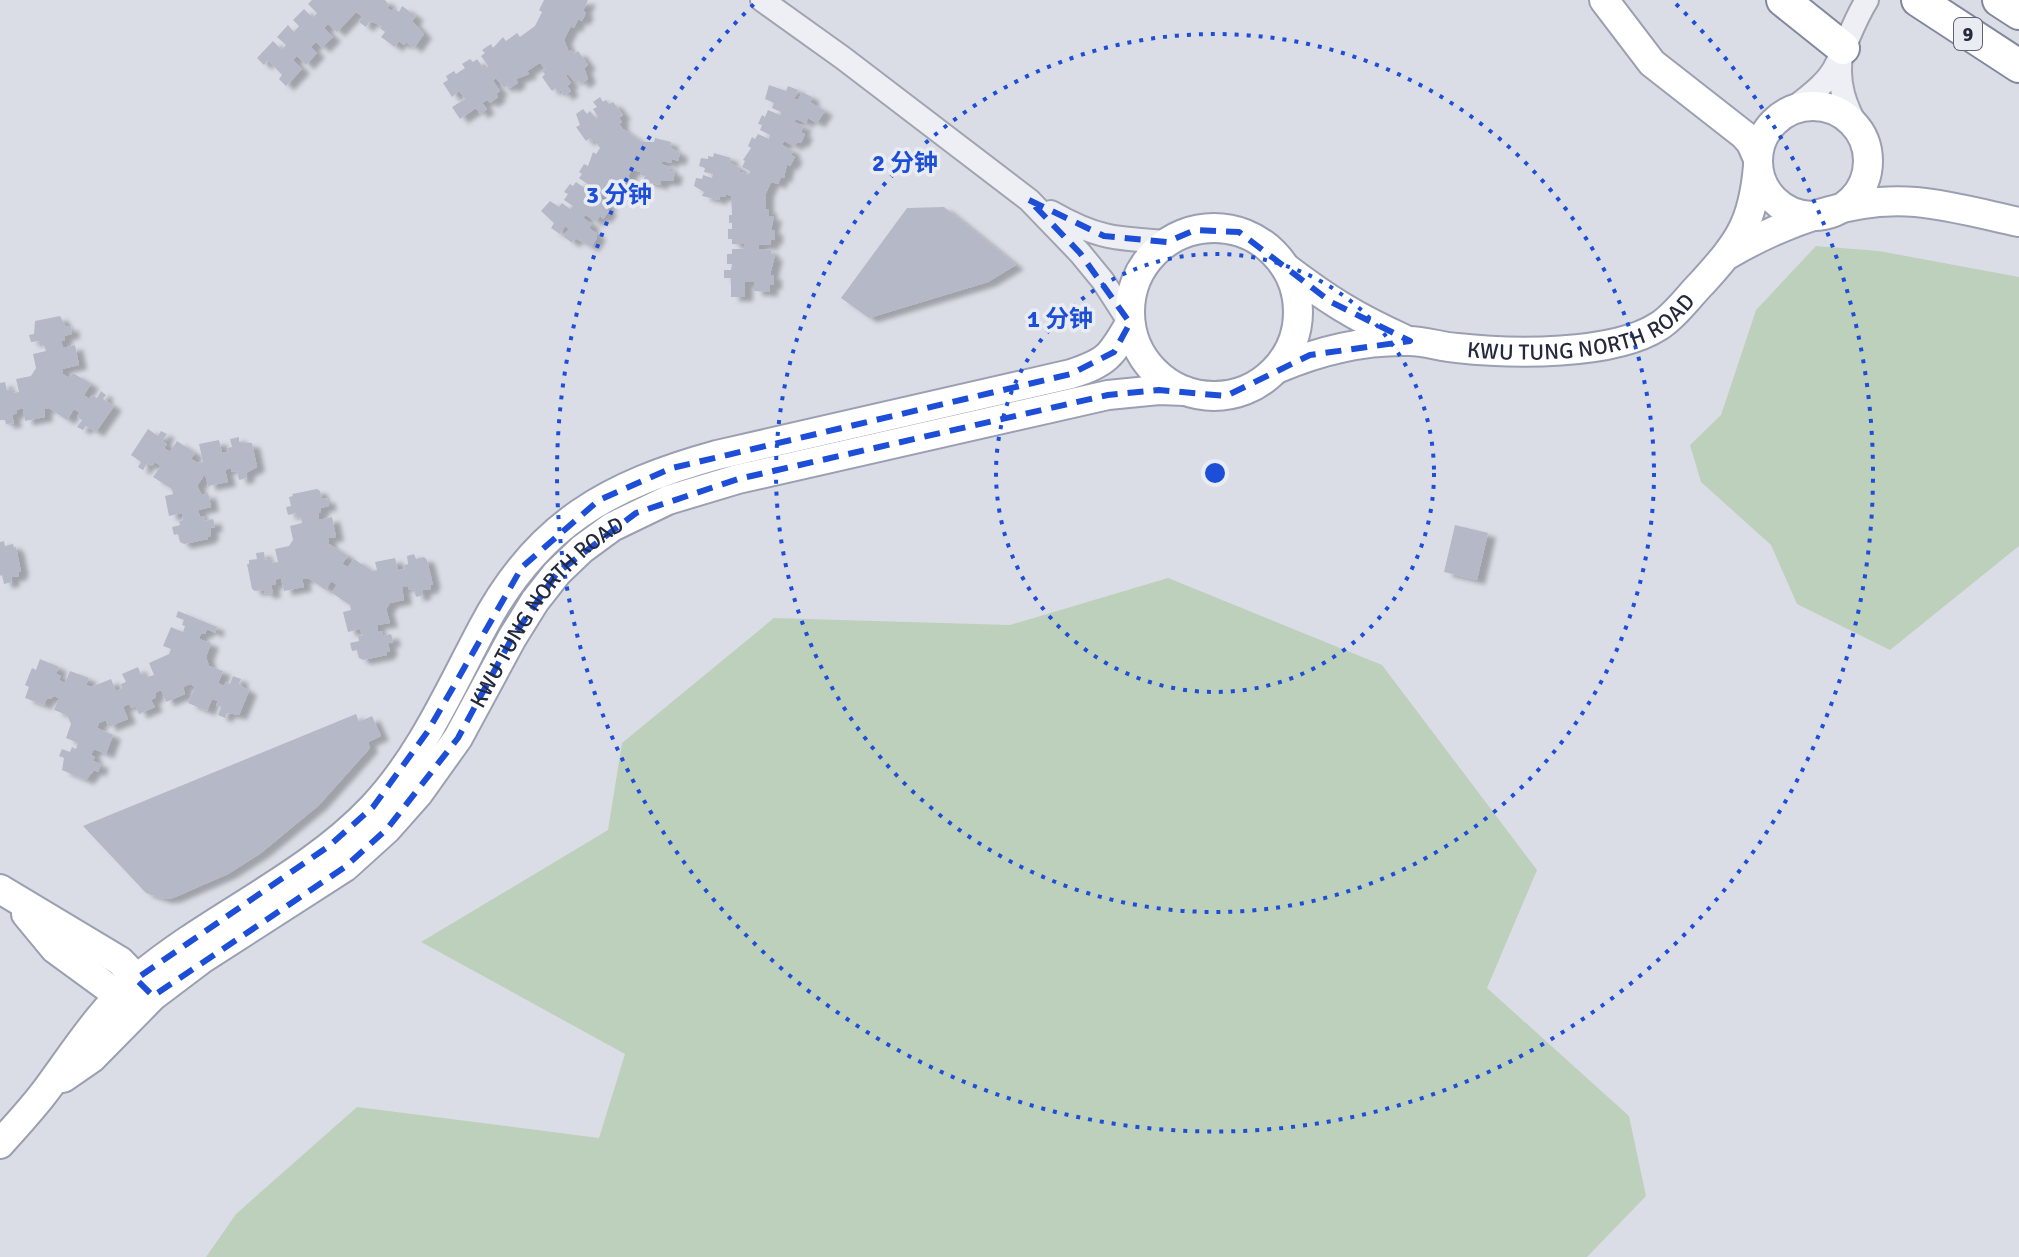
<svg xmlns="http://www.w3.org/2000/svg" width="2019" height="1257" viewBox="0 0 2019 1257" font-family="Signika,'Noto Sans SC',sans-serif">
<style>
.green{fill:#bdd0bc}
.building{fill:#b5b8c6;filter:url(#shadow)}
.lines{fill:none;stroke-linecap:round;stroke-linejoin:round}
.minor-casing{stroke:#a1a3b0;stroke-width:26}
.major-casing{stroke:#9a9fb2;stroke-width:32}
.highway-casing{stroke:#82889d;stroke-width:36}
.minor{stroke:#edeff4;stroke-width:22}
.major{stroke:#fff;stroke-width:28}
.highway{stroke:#fff;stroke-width:32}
.marked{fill:none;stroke:#1d4ed8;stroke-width:6;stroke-dasharray:16 10;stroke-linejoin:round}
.ring{fill:none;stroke:#1d4ed8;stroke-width:4;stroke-dasharray:4 8}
.labels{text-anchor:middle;stroke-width:7;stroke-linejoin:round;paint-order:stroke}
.shield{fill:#eaecf4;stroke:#606473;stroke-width:2}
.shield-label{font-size:20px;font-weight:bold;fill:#25293c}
.street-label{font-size:22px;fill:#25293c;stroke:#eaecf4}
.centre{fill:#1d4ed8;stroke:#eaecf4;stroke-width:4}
.ring-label{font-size:24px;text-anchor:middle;font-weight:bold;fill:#1d4ed8;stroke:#eaecf4;stroke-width:7;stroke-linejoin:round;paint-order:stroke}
</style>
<defs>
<filter id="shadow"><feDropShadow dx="8" dy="4.5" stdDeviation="2" flood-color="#0004"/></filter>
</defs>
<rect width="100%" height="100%" fill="#dbdde6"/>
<path class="green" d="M1816,246L1879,251L2019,277V546L1890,650L1797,604L1771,545L1701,482L1690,445L1721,415L1756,310Z
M1168,578L1382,665L1537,870L1487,988L1629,1116L1646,1196L1587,1257H206L236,1214L357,1107L599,1138L625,1054L421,942L608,830L622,743L774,618L1010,625Z"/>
<path class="building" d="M312,0H385L389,5L387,8L392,11L394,8L399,12L402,6L416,16L412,21L424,34L414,48L406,42L404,45L399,41L395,47L381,37L385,32L380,28L382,26L370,21L366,27L359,22L363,17L356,12L337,32L328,24L324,28L333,37L322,48L316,42L311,47L317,53L306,65L297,56L293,60L302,69L286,86L279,79L282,75L268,60L264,65L257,58L273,41L282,50L286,45L277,37L288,25L294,32L299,26L293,20L304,9L313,18L317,13L308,4Z
M544,0H588L583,11L586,13L582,21L578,19L574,28L571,26L564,40L569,52L571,50L574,54L578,51L588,65L584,68L588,79L581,84L577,78L574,81L568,74L566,76L571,83L567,86L571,91L564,96L561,90L558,92L555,88L552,91L542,77L545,74L542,71L545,69L541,64H538L527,71L529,74L516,79L518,83L510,88L508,85L504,88L496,78L493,81L500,91L496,94L498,97L490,103L487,100L482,103L487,109L480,114L476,108L460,119L452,107L465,99L459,91L452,97L443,83L448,80L446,76L454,71L456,74L465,68L462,64L470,59L473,62L477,59L484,69L488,66L481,56L485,53L482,50L491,44L493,48L503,37L506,41L517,33L520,37L535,26L542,12L539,10Z
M769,85L786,91L788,86L798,90L794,99L798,100L802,92L812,97L810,102L825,111L817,123L808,118L806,123L796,119L794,122L804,126L801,132L805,134L801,143L797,142L795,146L784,141L782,145L793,151L791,155L795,157L790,166L787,164L784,178L781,177L778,184L771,182L766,193V209H769V216H774L771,230H775V240H771V245H759V249L771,250V255H775L770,275H774V285H770V292L754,291V282H745V297H731V278H724V270H731L732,264H727V254H732V249H744V244H732V239H728V229H732V223H729V215H732L731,196L726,194L725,197L720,196L719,200L702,196L704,192L694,186L696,178L702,179L703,175L712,178L713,174L704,172L705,168L699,166L701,158L708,159V156L713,157L714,153L731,158L729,162L740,168L739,172L749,174L750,171L742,167L745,161L743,160L751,148L748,146L752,137L755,139L758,134L769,139L770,135L760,130L762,125L758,124L762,115L765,117L768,110L780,115L781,112L772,108L774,103L765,99Z
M600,97L603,102L606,100L609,104L613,102L623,115L619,118L622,122L619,124L623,129L642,142H654L655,138L671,142L670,147L680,153L678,161L672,159L671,163L662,161L661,164L670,167L669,171L675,172L673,181H661L660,185L643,181L645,176L640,175L641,172L632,170L628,176L630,178L620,188L623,190L617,199L614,196L611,200L601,194L598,197L609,204L606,208L609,211L603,219L600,216L596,222L586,215L583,218L592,224L589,228L597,234V238L591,247L575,238L572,243L563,236L569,229L565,226L560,234L551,228L554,223L541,211L550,201L559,207L562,203L570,209L573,206L564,200L568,194L564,192L570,184L573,186L576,182L586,189L589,185L579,178L582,174L579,172L584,164L588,166L593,152L596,154L600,148L595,140L593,142L590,138L586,141L576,127L580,125L576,114L583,109L587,114L590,111L596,119L598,117L593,109L597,107L593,102Z
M944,207L1016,265L988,282L869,318L841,298L907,208Z
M60,316L66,327L71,326L72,334L64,336L65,341H61L63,348L75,345L79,365L62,369L63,374L69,378L73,373L91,384L84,395L89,399L92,395L97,398L101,391L106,395L103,399L114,406L96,432L86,426L83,430L77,427L82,420L77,417L80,413L74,409L67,420L49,408L44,409L45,417L25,421L23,408L16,410L17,413L12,415L14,423L6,424L5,420H0V383L5,382L7,390L12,389L13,393L19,392L16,379L31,376L36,368L33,354L46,351L44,345L40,346L39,341L31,342L29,335L34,334L35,321Z
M148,429L158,436L161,431L167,434L162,441L167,444L164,448L170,452L177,441L195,453L191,459L198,463L203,462L199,444L219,440L222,453L228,452L227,448L232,447L230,439L239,437V442L252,443L257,467L246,473L247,478L239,480L237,471L232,472L231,468L225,470L228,482L208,486L205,474L197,486L202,495L208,493L211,507L198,510L200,517L204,516L205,521L213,519L215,527L210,528L211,536L208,537V539L184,544L180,542L178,534L174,535L172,527L180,525L179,521L183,520L182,513L169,516L165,496L173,494L172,489L153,477L161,466L155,462L152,466L147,463L143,470L138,467L141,462L131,455Z
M317,489L320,491L322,499L327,498L329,506L321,508V512L318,513L319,520L332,517L336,537L328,538L329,544L348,556L342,564L348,567L354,559L372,571L377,570L375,562L395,558L398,570L405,569L404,565L408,564L407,556L414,554L416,559L424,557L427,560L433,585H430L431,589L423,590V595L416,597L414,589L409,590L408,586L402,587L404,600L390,603L386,609L390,623L377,625L378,632L382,631L383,636L391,634L393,642L388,643L390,652H387V655L363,660L359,658L357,650L352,651L350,643L359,641L358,636H362L360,629L348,632L343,612L351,610L350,605L332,593L337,585L331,581L326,590L308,578L302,579L304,587L284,591L281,578L275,580L276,584L271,585L273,593L265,594L264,590L255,591L252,589L247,564H249V560L257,559L256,553L264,552L265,560L270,559L271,563L278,562L275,549L289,546L293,540L290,526L302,523L301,517L297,518L296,513L288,515L286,507L291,506L289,497L293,496L292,494Z
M1455,525L1488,533L1477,580L1444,572Z
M4,541L5,546L13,544L14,548L16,547L21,572H19V576L11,577L12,582L4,584L2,575L0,576V542Z
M178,611L217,627L215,633L207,629L205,634L201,633L199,639L211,643L206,657L209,666L223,671L218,683L224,686L226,682L230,684L233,676L241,679L239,684L249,691L239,715L227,713L225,718L218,715L221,707L216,705L218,701L212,699L207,711L188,703L195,687L190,684L183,687L185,694L166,702L161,690L155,693L156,697L151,700L155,707L139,714L136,706L131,708L129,704L123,707L128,719L108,727L106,720L99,723L97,728L113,735L106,754L94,749L91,755L95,757L93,761L101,764L98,772L94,770L86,780L62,770L64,758L59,756L62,749L70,752L72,747L76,749L78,743L66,738L71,724L67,715L54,710L59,698L53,696L51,699L47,698L44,705L25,698L29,687L25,685L32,668L36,670L40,659L59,667L56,674L61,676L59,680L65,683L70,671L89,678L86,685L91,687L111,679L116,691L122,688L121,684L126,682L122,674L138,667L141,675L146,673L148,677L154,675L149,663L169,654L171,649L163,646L171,627L183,632L185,626L182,625L184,620L176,617Z
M356,714L359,722L372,716L381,736L368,742L370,748L319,805L261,853L228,874L173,898L164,899L146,893L83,826Z"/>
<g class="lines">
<g class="minor-casing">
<path id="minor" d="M762,0L843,58L1029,200L1080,253L1103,281L1130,323
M1841,57C1837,84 1845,105 1858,129
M1793,109C1807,97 1825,85 1834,69C1847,45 1852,24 1867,0
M1051,212C1096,238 1116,239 1167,242"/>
</g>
<g class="major-casing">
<g id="major">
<path d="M1604,0L1652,63L1744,135L1751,143L1758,159"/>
<circle cx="1813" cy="161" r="55"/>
<circle cx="1214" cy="312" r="84"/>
<path d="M1729,254C1783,223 1852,196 1916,202C1950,205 1986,215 2019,222"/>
<path d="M1286,268C1327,299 1355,317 1402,338"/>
<path id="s1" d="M1279,368C1321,350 1363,340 1409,341C1425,341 1441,347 1457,348C1511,354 1613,356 1659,326C1675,316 1689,296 1702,283C1740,241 1753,223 1758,166"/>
<path d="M0,889L120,961L150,992"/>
<path d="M26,914L55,949L133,1006"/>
<path id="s2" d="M63,1078L92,1058L153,996L202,959L345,867L387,829L418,794L458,738L512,638L535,601L557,573L582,549L612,527L668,500L738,479L1108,395L1159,390L1185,391"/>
<path d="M0,1144C16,1126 33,1108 47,1089C75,1051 102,1008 139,977C213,915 306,878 373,807C421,756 450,689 483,627C537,524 609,485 717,455L1071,374C1108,362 1111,356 1130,323"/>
</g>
</g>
<g class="highway-casing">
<path id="highway" d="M1783,0L1843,48
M1918,0L2019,66
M1999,0L2019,13"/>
</g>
<use href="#minor" class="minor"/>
<use href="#major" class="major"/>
<use href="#highway" class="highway"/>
</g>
<path class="marked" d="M1029,200L1104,236L1167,242L1195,230L1239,232L1331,302L1410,341L1310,355L1226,396L1159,390L1108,395L738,479L636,513L557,573L512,638L458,738L387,829L345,867L153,996L136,979L329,846L373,807L428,731L522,567L599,500L672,468L1071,374L1114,352L1130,323L1080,253Z"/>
<g class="ring">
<circle cx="1215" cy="473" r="219"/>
<circle cx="1215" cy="473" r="439"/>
<path d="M1676 4A658 658 0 1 1 754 4"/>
</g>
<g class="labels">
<rect class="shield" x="1954" y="18" width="28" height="32" rx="6"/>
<g class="shield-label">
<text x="1968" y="41">9</text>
</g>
<g class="street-label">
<text dy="8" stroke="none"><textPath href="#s1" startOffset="312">KWU TUNG NORTH ROAD</textPath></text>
<text dy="8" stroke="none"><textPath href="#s2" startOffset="682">KWU TUNG NORTH ROAD</textPath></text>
</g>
</g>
<circle cx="1215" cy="473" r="12" class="centre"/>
<g class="ring-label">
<text x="905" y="171">2 分钟</text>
<text x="619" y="203">3 分钟</text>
<text x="1060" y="327">1 分钟</text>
</g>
</svg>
